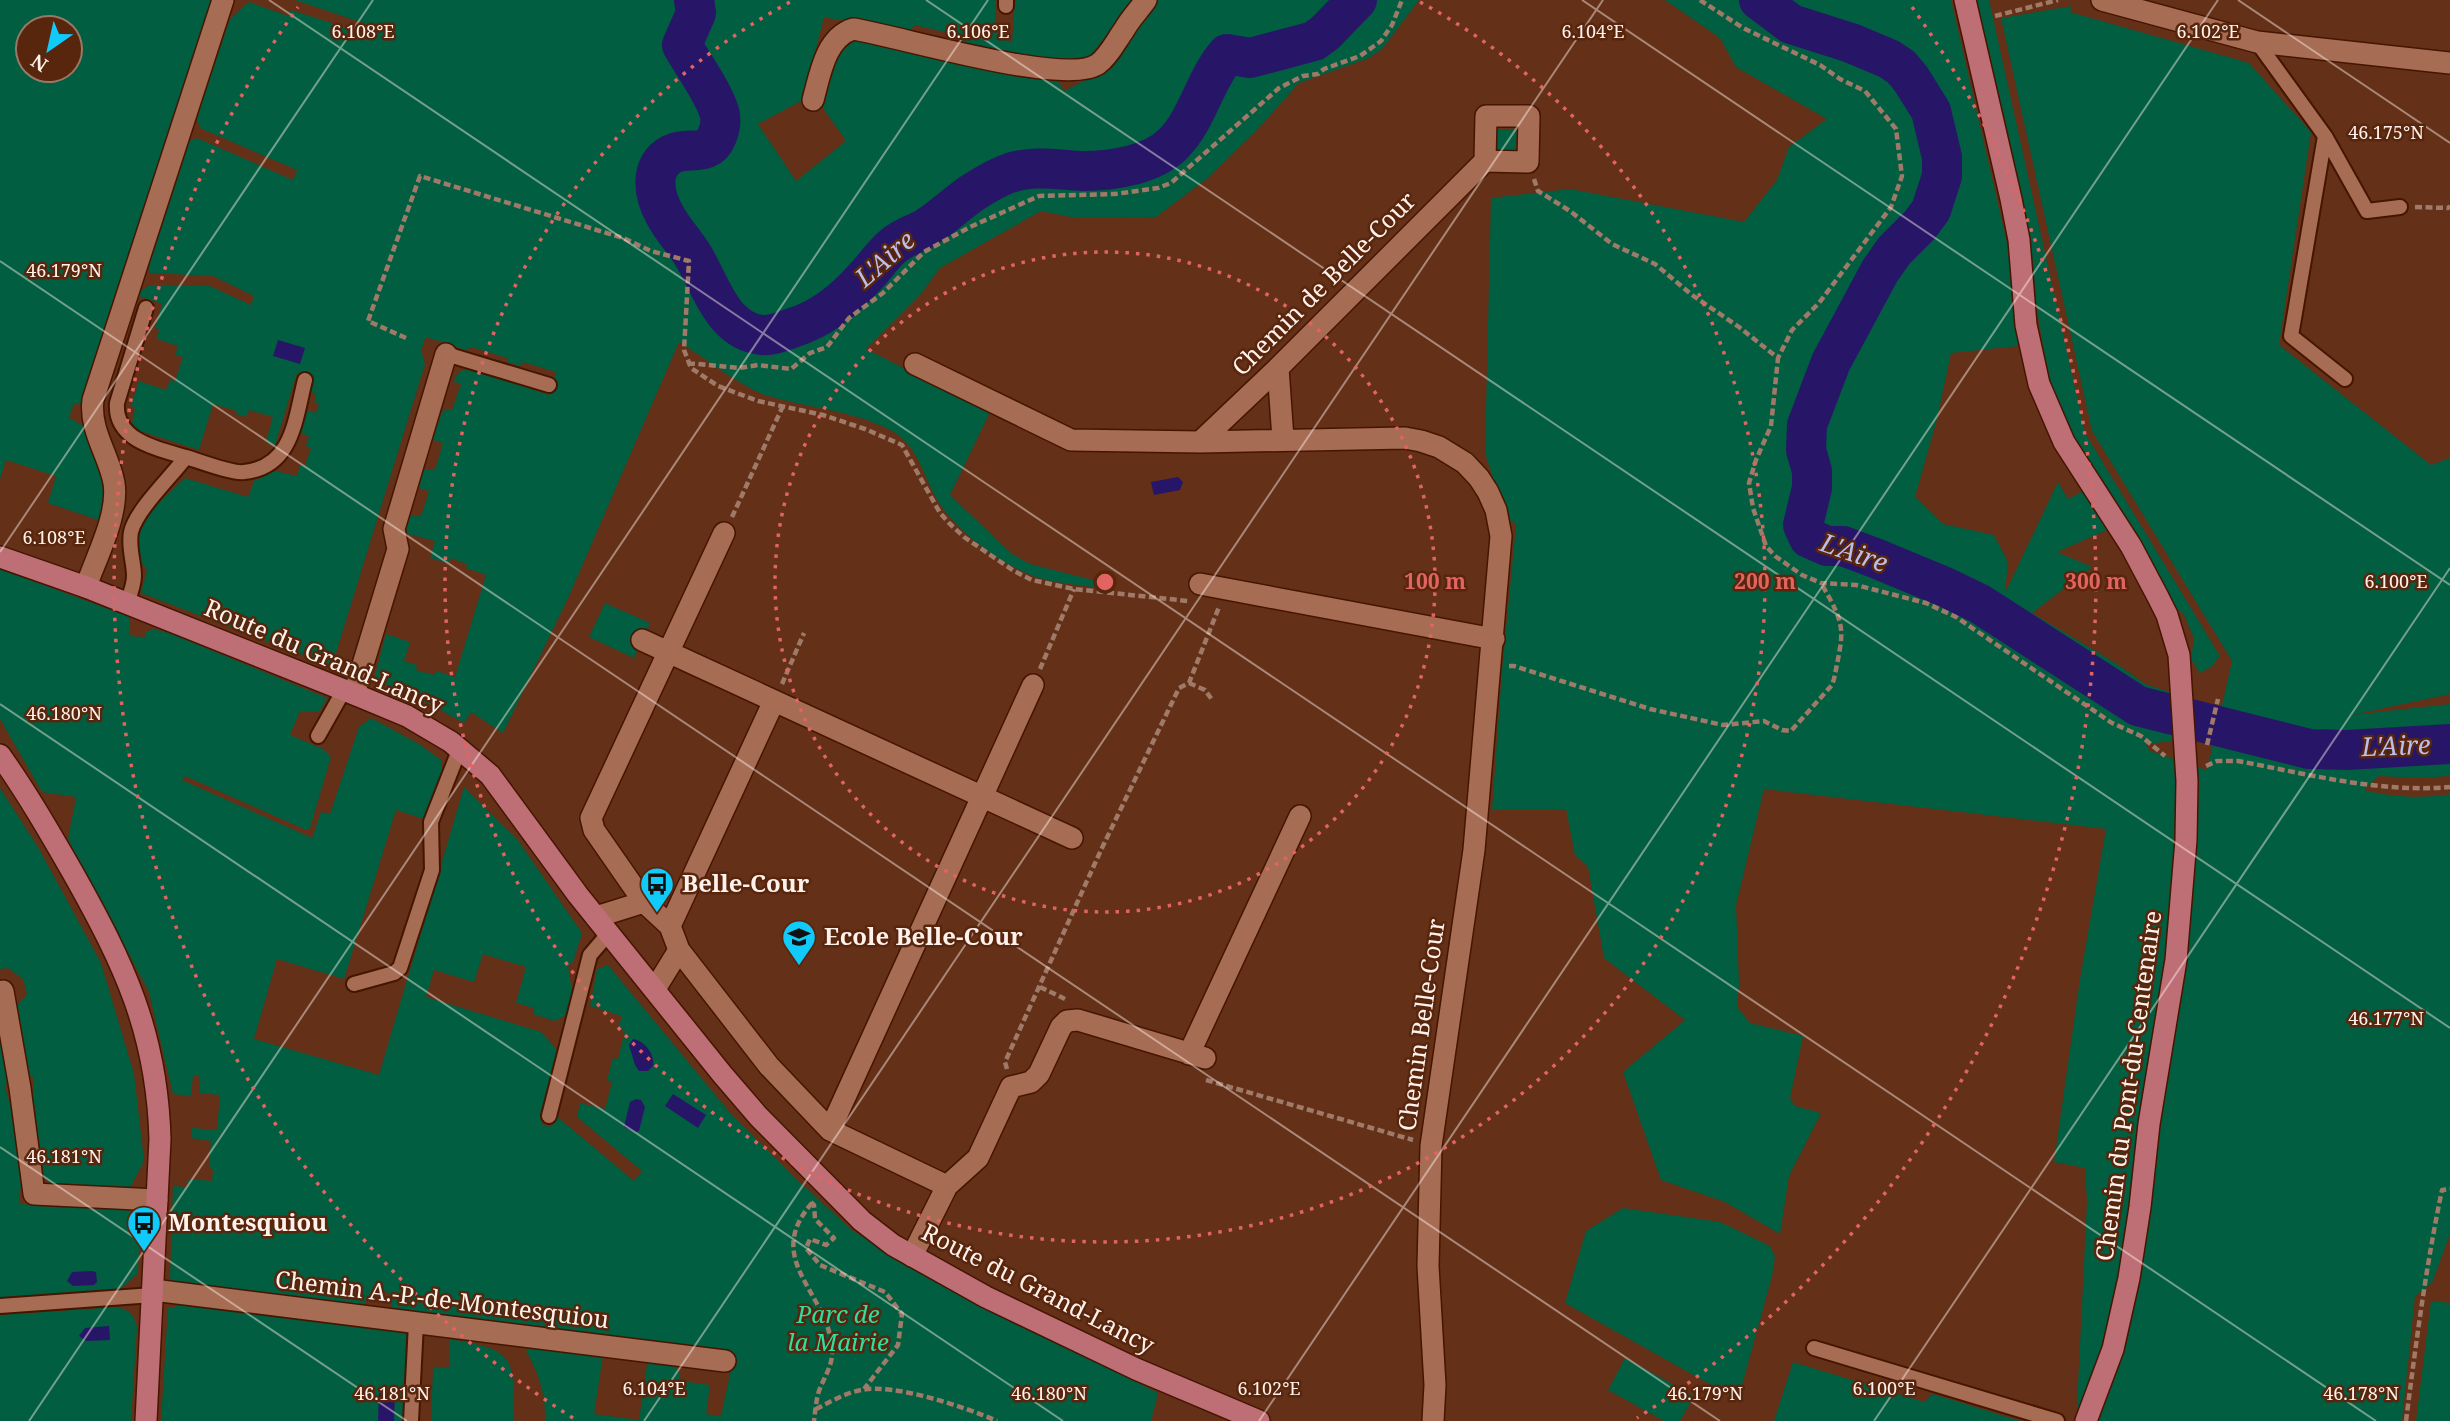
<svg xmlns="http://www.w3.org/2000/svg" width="2450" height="1421" viewBox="0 0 2450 1421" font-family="'Noto Serif',serif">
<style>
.green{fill:#015e40;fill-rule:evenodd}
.water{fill:#271668}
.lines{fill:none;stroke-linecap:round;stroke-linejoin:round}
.river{stroke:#271668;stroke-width:40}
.lane-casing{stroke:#461500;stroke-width:18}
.street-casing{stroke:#461500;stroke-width:24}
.secondary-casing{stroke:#461500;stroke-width:24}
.path{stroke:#9f7a69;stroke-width:4.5;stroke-dasharray:7 3.5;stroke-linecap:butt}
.lane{stroke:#a66c54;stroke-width:14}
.street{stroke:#a66c54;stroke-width:21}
.secondary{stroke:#be6f76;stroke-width:21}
.ticks{fill:none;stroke:#fff1eb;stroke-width:2;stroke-opacity:0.45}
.ring{fill:none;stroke:#e26462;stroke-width:3.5;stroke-dasharray:3.5 7}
.labels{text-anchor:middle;stroke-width:5;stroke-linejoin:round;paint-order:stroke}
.street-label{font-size:24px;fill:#fff1eb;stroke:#58250d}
.poi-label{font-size:24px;font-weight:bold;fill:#fff1eb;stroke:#58250d;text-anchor:start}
.park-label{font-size:24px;font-style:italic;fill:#2edfa1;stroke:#58250d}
.water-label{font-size:26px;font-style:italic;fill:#bbbdeb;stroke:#58250d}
.ticks-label{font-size:18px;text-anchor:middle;fill:#fff1eb;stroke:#58250d;stroke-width:5;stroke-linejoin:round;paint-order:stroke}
.centre{fill:#e26462;stroke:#58250d;stroke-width:3.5}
.ring-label{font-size:21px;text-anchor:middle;font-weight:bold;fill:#e26462;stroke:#58250d;stroke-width:5;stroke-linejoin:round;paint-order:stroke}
</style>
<rect width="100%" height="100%" fill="#643018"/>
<path class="green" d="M0,0H212L87,401L73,405L69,418L84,426L106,483L101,521L48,503L56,476L6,460L0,479ZM28,28H70V70H28Z
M295,0H996L995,23L990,28L1012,43L1015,0H1134L1091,55V60H1042L961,48L962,36L914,25L909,34L824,17L803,100L758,124L796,181L846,141L823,108L839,48L855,36L1055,77L1064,91L1107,69L1157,0H1419L1383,48L1369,58L1299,83L1256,131L1209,177L1156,217L1076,218L1041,211L940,268L920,295L866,349L990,412L950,495L1012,554L1030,564L1100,582V588C1081,585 1061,584 1043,579C1008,570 956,532 938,501C924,478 918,445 892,431C853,410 807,408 765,395C742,387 702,356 679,342L569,596L503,733L471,712L464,723L418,698L374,679L386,634L410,642L404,661L417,665L416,670L434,675L436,671L455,677L486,575L466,568L467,564L450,558L448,563L430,558L435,541L408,534L405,530L409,517L415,515L421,516L429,491L421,489L418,484L423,469L435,470L443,443L435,441L433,437L442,412L447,409L452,410L461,384L453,381L460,371L472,369L549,395L556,372L523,362L521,366L507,362V358L472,347L466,350L426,337L421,350L425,364L332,666L141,593L147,570C145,566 139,561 138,556C130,524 165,497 185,478L248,497L255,479H259L261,475L276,471L297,476L300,465L305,466L311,448L306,446L309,436L298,432L304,409L316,413L319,403L314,402L316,394L311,392L314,377L297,373L275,445L266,442L273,417L249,410L246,417L236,414L237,411L213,404L199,450L131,428L135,408L131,406L139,381L166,390L170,380L175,381L183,357L175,355L178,346L157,339L159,329L155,328L162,304L136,295L149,285L210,286L251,305L254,296L213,276L150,273L147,266L189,141L197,138L293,180L297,170L200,128L197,117L230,19L249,2L288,16L291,10L366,34L369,25Z
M1665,0H1951L2008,248L2018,346L1951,353L1937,419L1915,497L1943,524L1994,535L2008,562L2005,593L2058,482L2068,499L2085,490L2109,529L2057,552L2092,567L2032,613L2117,664L2145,684L2173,693L2172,741L2146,744L2150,751L2207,770L2232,661L2092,431L2001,18L2072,6L2070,12L2249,63L2311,132L2279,345L2431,465L2450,458V694L2352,715L2450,704V776L2418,778L2379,776L2364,790C2391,797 2422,799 2450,794V1234L2432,1283L2415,1296L2402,1421H2082L2077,1406L2087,1202L2085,1168L2054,1162L2080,979L2106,829L1764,789L1736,905L1739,984L1737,1007L1750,1023L1803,1036L1790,1098L1795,1106L1821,1113L1789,1176L1780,1234L1725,1202L1661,1180L1623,1072L1685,1020L1604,958L1588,867L1575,855L1566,809L1492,810L1502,671L1516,525L1506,517L1485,453L1491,198L1570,189L1744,222L1777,180L1789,147L1827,119L1736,67L1720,38Z
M1975,0H1989L2085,433L2220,656L2211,667L2200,673L2191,659L2194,638L2184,615L2167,598L2072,434L2050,388L2010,147Z
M1496,129L1517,130L1516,151L1495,150Z
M0,569L130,617L129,636L145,637L146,632L153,629L169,633L327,698L320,711H300L290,735L323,749L331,757L310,828L306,830L185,776L182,780L312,838L321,812L330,814L359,727L371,718L419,744L441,760L442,779L424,819L396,810L344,979L277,959L254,1039L379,1075L464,787L517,839L582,933L574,959L568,967L572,991L566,1015L555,1021L533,1014L534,1008L516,1003L526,967L483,954L474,982L434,970L426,997L541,1032L559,1052L541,1124L552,1127L555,1115L634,1181L642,1171L577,1117L580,1103L605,1109L612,1082L607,1080L613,1058L618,1059L625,1031L618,1029L622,1016L590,1006L597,969L608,965L731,1114L795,1178L853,1231L982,1304L1158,1393L1151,1421H545C546,1396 539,1373 526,1351L533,1341L603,1355L594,1414L639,1420L648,1358L663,1357L677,1366L681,1381L710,1385L706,1414L721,1416L734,1355L393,1311L388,1292L374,1290L361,1308L176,1284L170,1279L173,1186L187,1187L188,1179L212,1181L213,1169L209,1168L211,1141L191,1138L192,1128L217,1130L220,1095L199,1093L200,1076H193L191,1096L173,1094L149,992L68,839L76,797L42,792L0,719Z
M605,603L650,623L634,658L589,637Z
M0,788L38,847L101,963L134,1074L144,1161L130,1188H54L41,1173L30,1092L34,1091L33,1077L26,1074L13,1010L27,994L23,979L8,968L0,969Z
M0,1027L9,1080L5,1085L8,1099H13L25,1186L19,1190V1204L127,1209L140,1220L138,1273L120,1290L0,1301Z
M1623,1208L1720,1222L1770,1246L1775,1257L1772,1276L1738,1400L1565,1303L1586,1231Z
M177,1301L404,1327L409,1335L403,1421H161L168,1307H176Z
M2431,1301L2450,1303V1421H2416Z
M117,1307C129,1310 134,1314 137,1327L131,1421H0V1315Z
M449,1339C515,1350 515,1356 513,1421H431L433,1368H449Z
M1625,1358L1694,1396L1680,1421H1664L1608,1390Z
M1793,1362L1924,1402L1933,1394L2020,1421H1774Z"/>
<path class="water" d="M278,340L305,348L300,364L273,356Z
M1178,477L1183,482L1180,490L1154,495L1151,482Z
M633,1039C645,1041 655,1054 653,1066L648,1071H639L635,1065L629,1045Z
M673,1094L706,1115L698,1128L665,1106Z
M636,1099L641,1100L645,1107L639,1131L636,1132L624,1127L630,1102Z
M92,1271L96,1272L97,1282L94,1285L73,1286L67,1281L72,1272Z
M109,1326L110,1340L86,1341L79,1336L85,1328Z
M379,1393L395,1394L394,1421H378Z"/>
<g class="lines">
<path class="river" d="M694,0L696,13L682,45C693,65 715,94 720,115C721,122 720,129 717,136C708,158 689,146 672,154C648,166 654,196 665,215C672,229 684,241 692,254C710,282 721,331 762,335C772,336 783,331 792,328C822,319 845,300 865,277C875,267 883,254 893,246C902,238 915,234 926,228C942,218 956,204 972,193C983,186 997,177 1010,173C1033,165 1059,170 1083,171C1112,171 1152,165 1173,144C1198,119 1204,81 1227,54L1250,58L1314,41L1325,33L1357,0
M1759,0L1791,24L1851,43L1889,59L1901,67L1911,79L1931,111L1942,157V176L1931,210L1920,225L1894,251L1880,271L1831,362L1807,425L1806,450L1812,471V488L1803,525L1809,538L1827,546H1843L1875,558L1945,587L1980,604L2138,706L2309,749L2347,750L2450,744"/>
<g class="lane-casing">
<path id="lane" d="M1006,6V0
M2257,42L2325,136L2367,211L2400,207
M2325,136L2291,336L2345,379
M146,308L117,403C114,440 157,449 186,457
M446,354L549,385
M127,603C130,595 134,585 134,576C134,562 128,547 131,532C136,510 171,477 186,457C199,461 233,474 244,472C293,467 295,419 305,380
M318,736L344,690
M354,984L394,973L400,968L432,870L431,822L460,748
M549,1116L590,955L609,933
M0,1306L153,1295
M1814,1348L2057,1421
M411,1421L416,1323"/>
</g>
<g class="street-casing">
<path id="street" d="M2102,0L2257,42L2450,63
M813,100C820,75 825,38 853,29C899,36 1065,87 1098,64C1109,56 1116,41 1124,30C1130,19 1139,10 1146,0
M915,364L1071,440L1200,442L1405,438L1421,441L1439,447L1465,463L1479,478L1488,492L1496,510L1501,536L1474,850L1431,1146L1428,1266L1435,1385L1433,1421
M1278,368L1283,439
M1200,442L1278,368L1485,161L1528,162L1529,116H1486L1485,161
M724,533L591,818L594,830L644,902L670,926L679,950L769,1066L830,1130L947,1186
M1200,584L1494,639
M86,587C96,557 119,515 114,483C109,455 89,430 93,400L223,0
M642,640L1072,838
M354,694L398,549L394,529L446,354
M596,917L644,902
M670,926L774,701
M655,989L679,950
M3,991L20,1088L34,1194L157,1200
M1189,1054L1300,816
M830,1130L1033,685
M912,1256L947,1186L978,1158L1011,1087L1031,1082L1039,1074L1061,1027L1067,1021L1078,1020L1205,1058
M153,1290L725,1361"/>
</g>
<g class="secondary-casing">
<path id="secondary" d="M1965,0L2011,199L2019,240L2026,325L2039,384L2064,442L2131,546L2158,597L2167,615L2179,655L2187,781L2186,840L2176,960L2149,1124L2140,1207L2129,1278L2113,1349L2086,1421
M0,557L86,587L354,694L407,716L451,742L490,775L578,895L722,1074L758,1116L862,1221L893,1245L986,1297L1136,1369L1259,1421
M0,755C27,793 50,833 73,873C124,964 157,1032 160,1139L146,1421"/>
</g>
<path class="path" d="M1700,0L1743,28L1820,65L1840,79L1865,91L1896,129L1902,176L1891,207L1819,303L1792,330L1778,358
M1995,16L2058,0
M1534,179L1538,191L1570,211L1612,244L1655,264L1692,295L1739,327L1778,358L1771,426L1756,460L1749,483L1753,508L1766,546L1775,556L1802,575L1821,583L1856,585L1926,603L1956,617L2112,723L2141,736L2165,756
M2415,207L2448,208L2450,206
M406,338L368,321L420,176L623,238L651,251L689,261L684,350L691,368L718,386L758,401L823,415L865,429L902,445L940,513L949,523L964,537L1014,571L1032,580L1074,589L1188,601
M688,363L739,368L758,365L791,369L810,353L827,347L849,318L883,293L924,252L970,227L1039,196L1115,194L1158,188L1171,183L1279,88L1303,76L1318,74L1324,69L1360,56L1381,41L1392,25L1402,0
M732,517L782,408
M1509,666H1514L1650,709L1723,725L1764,721L1782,730L1791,731L1832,685L1834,679C1844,629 1847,628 1821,583
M1040,669L1074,589
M1189,683L1205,690L1213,701
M782,684L804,633
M2207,745L2218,699
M2206,766L2217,761H2238C2308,774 2378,793 2450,787
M1040,987L1065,999
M1007,1069L1005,1062L1101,850L1179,688L1189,683L1219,607
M1206,1080L1413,1140
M811,1202L814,1205L815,1219L834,1238L826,1245L810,1239L806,1248L820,1265L885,1292L902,1314L898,1345L864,1389
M812,1203C762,1260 828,1292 832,1348C834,1365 823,1378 818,1394C816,1403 815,1412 814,1421
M816,1409C830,1402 845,1393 861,1390C894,1383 965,1407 997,1421
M2406,1421C2416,1343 2426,1266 2442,1190L2450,1189"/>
<use href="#lane" class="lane"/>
<use href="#street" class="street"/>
<use href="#secondary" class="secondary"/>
</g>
<path class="ticks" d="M269,0L2376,1421M926,0L2450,1028M1582,0L2450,585M2238,0L2450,143M0,261L1720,1421M0,552L373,0M0,704L1063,1421M0,1147L407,1421M29,1421L988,0M644,1421L1603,0M1259,1421L2218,0M1874,1421L2450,568"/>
<g class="ring">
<circle cx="1105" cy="582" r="330"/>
<path d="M1420 2A660 660 0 1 1 790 2"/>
<path d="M573 1418A991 991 0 0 1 298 7M1912 7A991 991 0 0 1 1637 1418"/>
</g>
<defs>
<g id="bus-pin" transform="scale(1.75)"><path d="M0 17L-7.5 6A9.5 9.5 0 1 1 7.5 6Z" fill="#10cafa" stroke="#58250d"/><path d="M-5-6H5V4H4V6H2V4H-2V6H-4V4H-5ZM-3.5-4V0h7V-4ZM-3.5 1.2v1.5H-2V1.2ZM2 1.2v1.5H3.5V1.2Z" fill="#111"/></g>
<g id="school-pin" transform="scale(1.75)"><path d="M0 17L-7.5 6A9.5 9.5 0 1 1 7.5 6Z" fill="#10cafa" stroke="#58250d"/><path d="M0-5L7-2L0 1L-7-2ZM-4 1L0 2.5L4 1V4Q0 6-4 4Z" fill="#111"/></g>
</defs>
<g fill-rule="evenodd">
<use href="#bus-pin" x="657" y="884"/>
<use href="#school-pin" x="799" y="937"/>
<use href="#bus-pin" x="144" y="1223"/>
</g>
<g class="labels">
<g class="street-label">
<text transform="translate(1324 284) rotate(-45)" y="8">Chemin de Belle-Cour</text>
<text transform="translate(324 657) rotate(23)" y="8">Route du Grand-Lancy</text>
<text transform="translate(1422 1025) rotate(-82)" y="8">Chemin Belle-Cour</text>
<text transform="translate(2129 1086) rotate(-82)" y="8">Chemin du Pont-du-Centenaire</text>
<text transform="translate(1038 1289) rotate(27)" y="8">Route du Grand-Lancy</text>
<text transform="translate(442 1300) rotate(7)" y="8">Chemin A.-P.-de-Montesquiou</text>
</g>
<g class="poi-label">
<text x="682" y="892">Belle-Cour</text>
<text x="824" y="945">Ecole Belle-Cour</text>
<text x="168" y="1231">Montesquiou</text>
</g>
<g class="park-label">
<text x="838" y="1323">Parc de<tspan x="838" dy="28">la Mairie</tspan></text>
</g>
<g class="water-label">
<text transform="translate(885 259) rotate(-41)" y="9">L'Aire</text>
<text transform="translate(1854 553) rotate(19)" y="9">L'Aire</text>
<text transform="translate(2396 746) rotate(-2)" y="9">L'Aire</text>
</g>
</g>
<g class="ticks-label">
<text x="363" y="38">6.108°E</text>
<text x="978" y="38">6.106°E</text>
<text x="1593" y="38">6.104°E</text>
<text x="2208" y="38">6.102°E</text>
<text x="2386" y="139">46.175°N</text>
<text x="64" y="277">46.179°N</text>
<text x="54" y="544">6.108°E</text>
<text x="2396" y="588">6.100°E</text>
<text x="64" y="720">46.180°N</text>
<text x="2386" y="1025">46.177°N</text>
<text x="64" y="1163">46.181°N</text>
<text x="654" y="1395">6.104°E</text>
<text x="1269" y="1395">6.102°E</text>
<text x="1884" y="1395">6.100°E</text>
<text x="392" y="1400">46.181°N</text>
<text x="1049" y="1400">46.180°N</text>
<text x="1705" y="1400">46.179°N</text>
<text x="2361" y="1400">46.178°N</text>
</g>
<circle cx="1105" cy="582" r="10" class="centre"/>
<g class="ring-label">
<text x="1435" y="589">100 m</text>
<text x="1765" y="589">200 m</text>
<text x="2096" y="589">300 m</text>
</g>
<g transform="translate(49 49) rotate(214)"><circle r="33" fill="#58250d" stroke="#9b7766" stroke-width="2"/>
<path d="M0-5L12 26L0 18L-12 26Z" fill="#10cafa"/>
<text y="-10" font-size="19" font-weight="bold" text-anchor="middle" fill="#fff1eb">N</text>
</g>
</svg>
